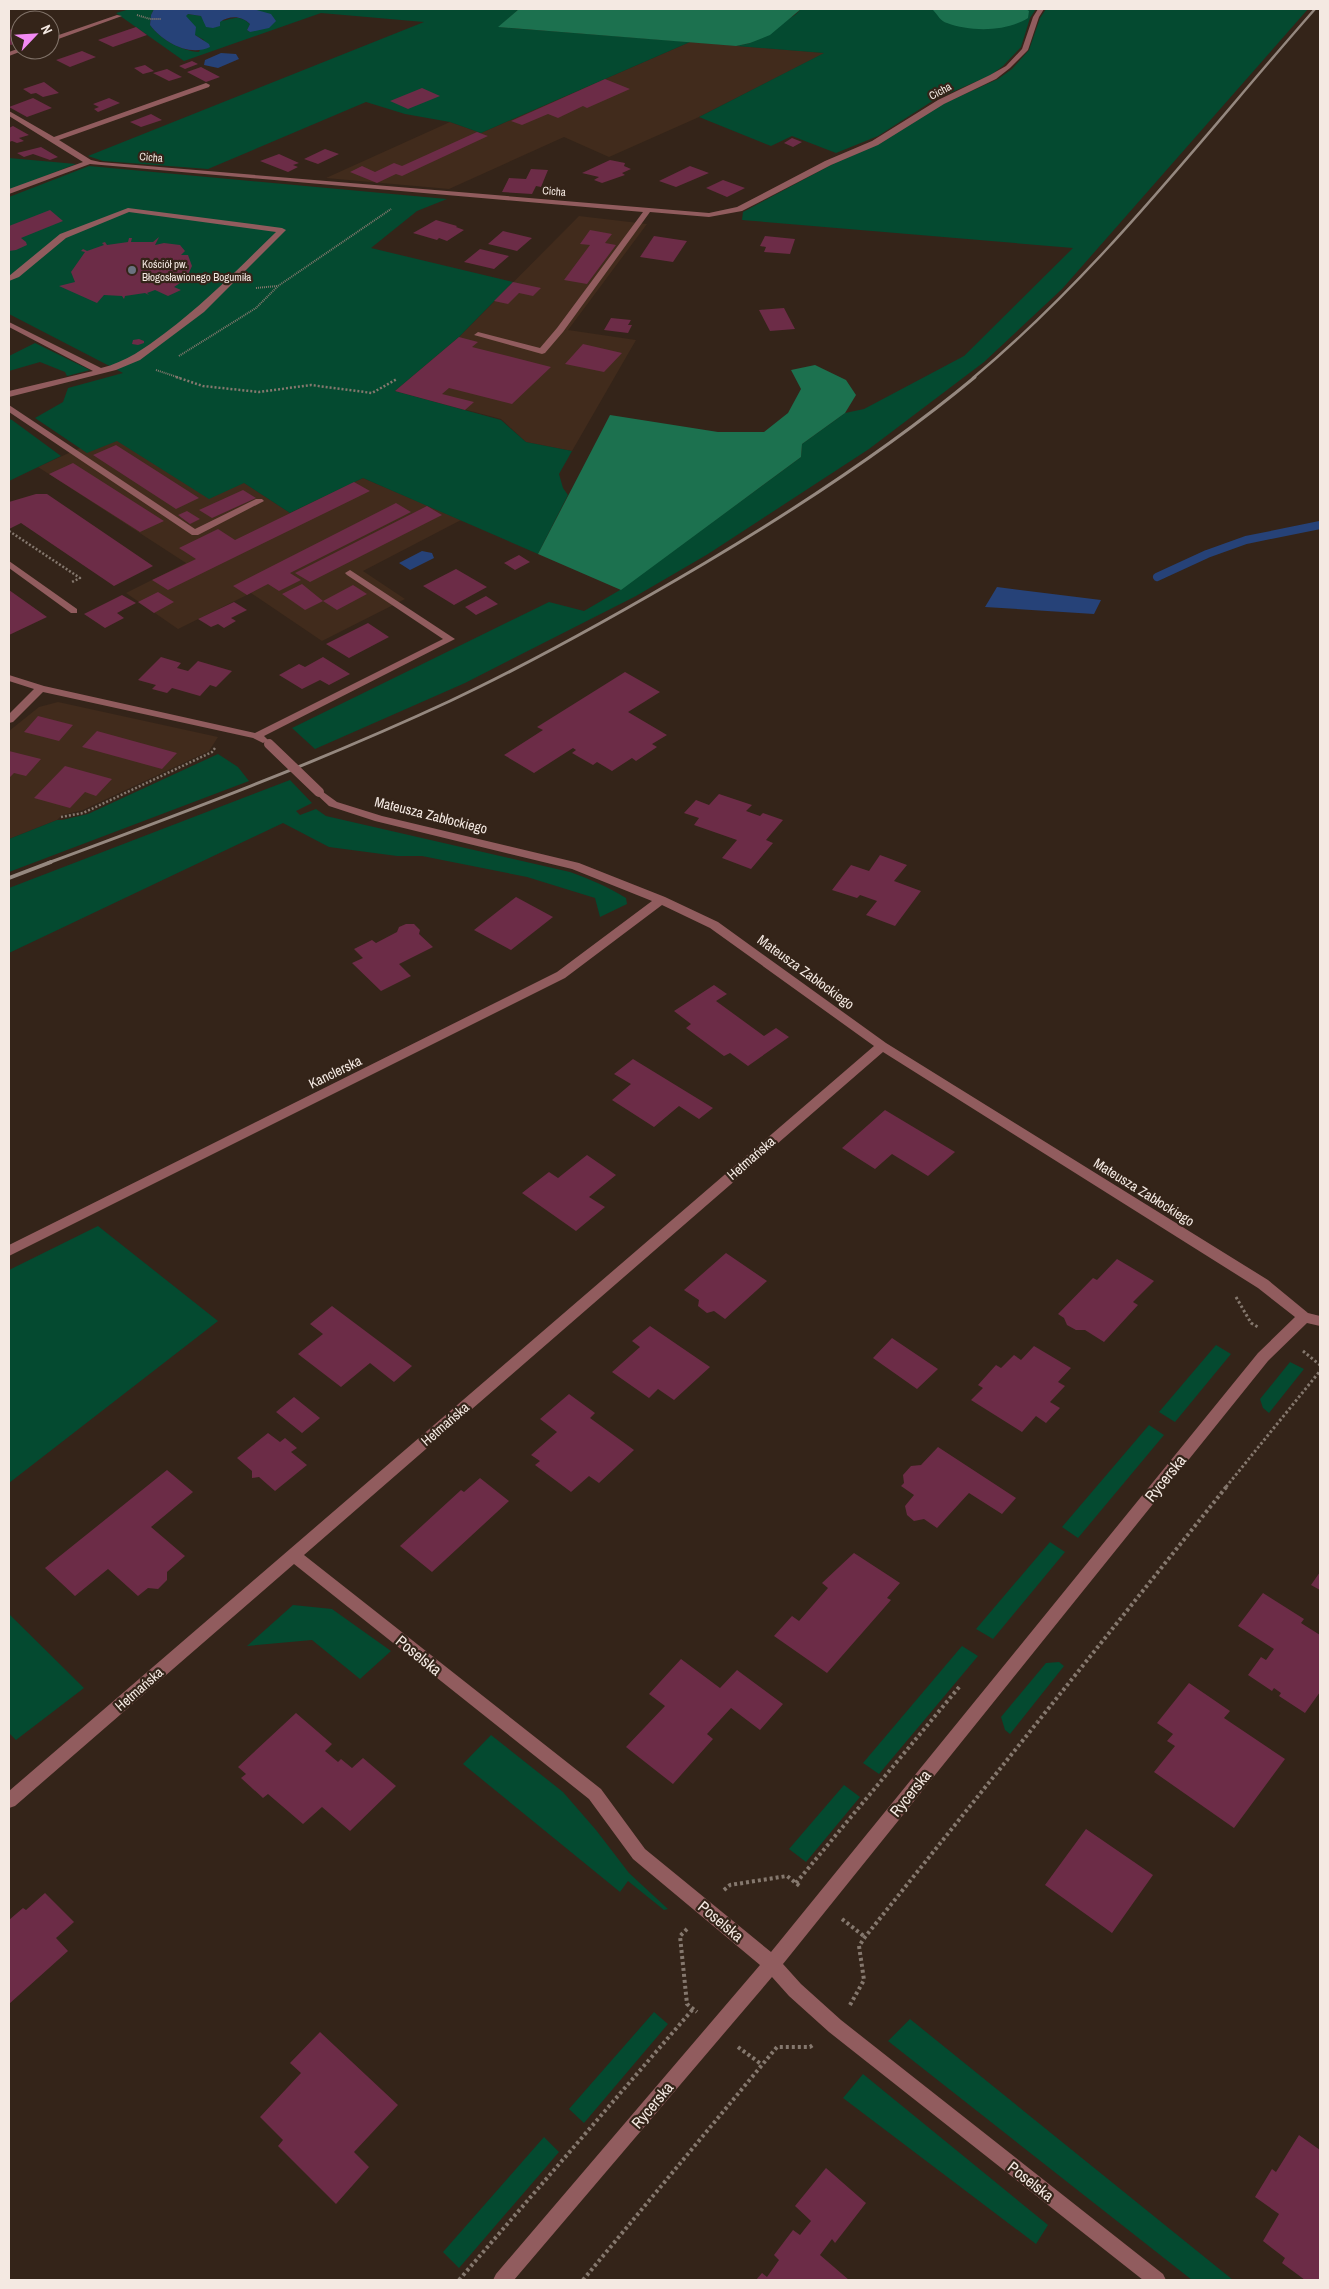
<svg xmlns="http://www.w3.org/2000/svg" width="1329" height="2289" viewBox="0 0 1329 2289" font-family="'Archivo Narrow',sans-serif">
<style>
.built{fill:#412b1c}
.green{fill:#044a30}
.forest{fill:#1c714f}
.water{fill:#264278}
.lines{fill:none;stroke-linecap:round;stroke-linejoin:round}
.stream{stroke:#264278;stroke-width:8}
.building{fill:#6c2c47}
.path-far3{stroke:#85786e;stroke-width:2;stroke-dasharray:1 1;stroke-linecap:butt}
.path-far2{stroke:#85786e;stroke-width:2.5;stroke-dasharray:2 2;stroke-linecap:butt}
.path-far1{stroke:#85786e;stroke-width:3;stroke-dasharray:2.5 2.5;stroke-linecap:butt}
.path{stroke:#85786e;stroke-width:4;stroke-dasharray:3 3;stroke-linecap:butt}
.minor{fill:#915c5e;fill-rule:evenodd}
.rail-far2{stroke:#95887f;stroke-width:2.5}
.rail-far1{stroke:#95887f;stroke-width:3}
.rail{stroke:#95887f;stroke-width:4}
.minor-bridge{stroke:#915c5e;stroke-width:10}
.worship-dot{fill:#6b7280;stroke:#342419;stroke-width:2}
.labels{text-anchor:middle;stroke-width:4.5;stroke-linejoin:round;paint-order:stroke}
.far-street-label{font-size:11px;fill:#f4e9e2;stroke:#342419}
.far-poi-label{font-size:11px;fill:#f4e9e2;stroke:#342419;text-anchor:start}
.street-label{font-size:14px;fill:#f4e9e2;stroke:#342419}
.near-street-label{font-size:16px;fill:#f4e9e2;stroke:#342419}
</style>
<rect width="100%" height="100%" fill="#342419"/>
<path class="built" d="M690,42L825,53L699,117L609,157L564,137L449,189L326,178L450,122L481,133Z
M579,216L647,224L568,330L636,340L572,451L526,442L501,419L395,391L459,337Z
M146,418L290,513L363,478L461,520L363,571L405,599L322,641L251,593L178,629L126,593L186,563L38,467Z
M58,702L218,737L209,751L83,810L62,815L57,820L9,839V731L39,707Z"/>
<path class="green" d="M130,9H154L151,15L150,25C160,39 181,51 199,52L204,40L195,35L185,16L188,14L201,16L203,19C207,19 215,22 219,21C232,20 238,13 250,24L247,30L250,32L257,9H253H519L499,27L690,42L481,133L450,122L405,114L366,102L208,169L103,161L88,156L424,22L321,13L184,61L116,13Z
M801,9H1036L1030,18L1021,47L1003,66L991,75L934,100L878,136L836,153L792,136L771,146L699,117L824,53L736,46L750,43L795,15Z
M1046,9H1308L1062,289L984,362L869,449L708,554L636,596L465,683L315,749L292,728L549,602L584,611L620,590L801,457L802,444L845,413L864,409L964,356L1073,248L742,220L743,212L831,165L881,143L943,104L998,79L1012,69L1029,50L1040,18Z
M9,158L76,164L9,190Z
M89,166L447,199L417,211L371,248L513,282L459,337L395,391L501,420L526,442L572,451L559,474L563,488L568,495L538,554L363,478L290,513L244,483L209,499L117,441L87,453L35,418L63,402L68,388L123,373L9,314V197Z
M35,343L90,370L67,376L65,372L40,362L9,371V356Z
M9,419L12,420L61,456L9,481Z
M218,754L238,767L249,781L9,872V839L57,820H62L88,814Z
M290,780L312,803L296,811L300,815L316,809L326,816L570,872C590,879 608,887 626,898L627,904L600,917L595,898L527,877L422,856H397L329,847L283,823L9,953V888Z
M98,1226L218,1321L9,1483V1270Z
M1216,1345L1231,1354L1175,1422L1159,1412Z
M1290,1362L1304,1369L1269,1413L1263,1408L1260,1399Z
M1149,1425L1164,1435L1078,1538L1062,1527Z
M1050,1542L1065,1552L993,1639L976,1629Z
M293,1605L332,1609L391,1651L360,1679L312,1640L247,1646Z
M9,1614L84,1688L16,1740L9,1733Z
M962,1646L978,1656L879,1774L863,1763Z
M1059,1662L1064,1666L1010,1734L1005,1730L1001,1717L1046,1663Z
M491,1735L563,1792L596,1830L629,1873L668,1909L664,1910L628,1881L620,1892L463,1764Z
M844,1785L860,1797L806,1862L789,1849Z
M654,2012L668,2024L584,2123L569,2109Z
M910,2019L1233,2280H1192L888,2041Z
M863,2074L1048,2225L1036,2244L843,2098Z
M544,2137L559,2152L459,2268L443,2252Z"/>
<path class="forest" d="M519,9H801L770,35L750,43L736,46L498,27Z
M934,9H1026L1029,11L1028,18C1006,32 971,32 947,23C941,22 937,14 933,10Z
M815,365L846,380L856,395L845,413L802,444L801,457L621,590L538,554L610,415L718,432H764L788,413L801,389L791,370Z"/>
<path class="water" d="M154,9H253L271,14L276,21L269,28L250,32L247,30L250,24C242,16 230,15 220,22V26L213,28L206,27L201,16L188,14L186,16L196,27L195,35L209,44L210,47C189,57 163,42 150,25L151,15Z
M221,53L236,54L239,59L218,68L204,65L205,60Z
M422,551L432,553L434,558L410,570L399,563Z
M997,587L1101,600L1094,614L985,607Z"/>
<g class="lines">
<path class="stream" d="M1157,577L1207,554L1246,540L1320,525"/>
</g>
<path class="building" d="M136,27L147,35L113,47L98,40Z
M16,28L20,30V42L11,45L9,44V30Z
M82,51L96,57L70,67L56,60Z
M192,61L198,64L185,69L179,66Z
M145,65L154,71L143,74L134,68Z
M201,67L220,77L206,82L187,72Z
M167,69L182,77L169,81L153,73Z
M605,79L630,89L587,108L583,106L558,118L548,114L522,125L511,121Z
M44,82L59,93L43,97L36,93L31,94L23,89Z
M422,88L440,96L408,109L390,101Z
M33,98L52,108L27,117L9,107Z
M109,98L120,103L98,112L94,109L99,107L93,104Z
M151,114L162,120L141,127L130,122Z
M13,126L29,135L19,138L24,141L17,143L12,141L9,142V128Z
M477,132L488,136L402,176L396,174L377,183L350,172L362,166L375,172L394,163L402,166Z
M792,138L802,142L793,147L784,143Z
M41,147L58,157L50,160L33,154L24,157L17,153Z
M325,149L339,154L318,164L304,159Z
M279,154L299,163L293,165L298,167L288,172L260,161Z
M610,160L625,163L624,166L631,169L622,173L625,175L602,183L594,180L599,177L582,173Z
M690,166L709,173L676,187L659,181Z
M531,169L548,170L541,187L536,186L532,194L502,192L509,178L526,179Z
M723,180L745,188L727,197L706,188Z
M50,210L63,221L21,238L26,242L27,245L16,250L9,251V226Z
M436,220L457,226L456,227L464,230L447,241L439,238L437,240L413,233Z
M590,230L612,234L605,243L616,245L587,284L564,280L590,245L580,244Z
M503,231L532,238L517,251L488,244Z
M654,236L687,241L673,262L640,257Z
M765,236L795,239L790,254L764,252L766,247L760,246Z
M159,237L155,245L164,243L180,245L185,251L181,255H188L192,266L186,279L174,287L181,290L168,296L155,290L147,293L149,295L145,293L125,296L124,299L122,296L104,295L97,303L59,286L75,282L71,272L85,252L81,251L83,249L87,251L104,245L102,243L105,242L107,245L128,242L129,238H132L131,242H153Z
M480,249L509,256L494,269L464,262Z
M513,282L541,288L533,296L519,293L508,304L494,301Z
M784,308L795,329L770,331L759,310Z
M611,318L631,320L628,325H632L628,333L604,330Z
M459,337L478,342L472,347L551,367L512,404L449,388L442,394L474,402L465,410L395,391Z
M139,339L144,341V343L138,345L132,344L133,340Z
M583,344L622,353L604,372L565,364Z
M116,445L199,498L176,509L93,455Z
M73,463L164,521L140,532L49,474Z
M354,482L370,491L168,590L152,580L196,559L179,548L218,529L235,540Z
M243,490L256,498L212,518L199,510Z
M36,494H47L153,566L114,586L21,523L9,529V502Z
M396,503L411,512L290,573L301,580L279,591L268,584L247,595L233,586Z
M427,506L442,515L310,582L295,573Z
M187,511L200,519L190,524L178,515Z
M519,555L530,562L515,570L504,563Z
M456,569L487,587L454,605L423,586Z
M302,584L323,601L305,610L282,594Z
M353,585L367,594L337,610L323,601Z
M9,590L47,617L9,635Z
M158,592L174,602L154,613L138,602Z
M122,595L136,603L117,613L124,618L105,628L84,614Z
M486,596L498,604L476,615L465,607Z
M234,602L247,610L231,618L236,621L224,628L218,624L211,627L198,619Z
M368,623L389,637L349,658L326,644Z
M161,657L181,663L177,668L188,671L198,661L232,671L216,687L210,685L200,696L172,688L167,693L152,689L156,685L138,680Z
M323,657L350,674L329,685L320,680L302,689L279,675L299,664L305,667Z
M625,672L660,692L628,712L667,735L652,744L657,747L636,761L632,758L612,771L597,762L593,765L572,753L576,750L573,748L534,773L504,755L543,730L537,727Z
M38,716L73,725L59,741L24,732Z
M97,731L177,753L162,769L82,747Z
M9,751L41,759L26,776L14,773L9,778Z
M65,766L112,779L96,796L85,792L70,808L34,798Z
M719,794L752,805L746,811L760,816L763,813L783,820L766,840L773,843L751,869L722,858L737,840L694,825L699,818L684,813L696,800L709,805Z
M880,855L907,865L894,881L921,891L895,926L866,915L877,901L860,895L857,898L832,890L851,865L869,871Z
M516,897L553,917L511,950L474,930Z
M406,924H414L420,930L419,934L433,947L399,964L411,976L381,991L352,963L363,958L354,949L372,940L376,943L397,932L399,927Z
M714,985L727,994L716,1001L764,1036L776,1028L789,1037L748,1066L730,1053L724,1056L686,1028L691,1024L674,1011Z
M633,1059L713,1108L699,1119L679,1106L654,1127L612,1100L631,1084L614,1074Z
M885,1110L955,1152L928,1176L892,1154L875,1169L842,1148Z
M587,1155L616,1175L589,1197L605,1207L576,1231L522,1193L549,1172L558,1178Z
M726,1253L767,1281L725,1319L714,1311L707,1313L698,1306L699,1300L684,1290Z
M1117,1259L1154,1281L1133,1302L1138,1305L1104,1342L1085,1330H1076L1067,1325L1064,1318L1058,1314L1093,1278L1097,1280Z
M332,1306L412,1366L394,1382L370,1363L341,1387L298,1354L323,1334L310,1324Z
M650,1326L710,1367L674,1400L658,1389L649,1398L612,1372L640,1347L632,1341Z
M892,1338L938,1369L917,1389L873,1358Z
M1034,1346L1071,1368L1058,1382L1065,1386L1050,1402L1060,1408L1046,1423L1036,1416L1022,1432L971,1400L983,1388L978,1385L996,1365L1001,1368L1014,1355L1021,1360Z
M569,1394L595,1413L590,1418L634,1450L599,1483L589,1476L571,1492L535,1465L540,1461L531,1455L557,1432L540,1419Z
M294,1397L320,1418L302,1433L276,1412Z
M268,1433L280,1442L285,1438L297,1448L291,1452L307,1465L275,1491L259,1477L252,1478V1471L237,1458Z
M938,1447L1016,1498L1002,1514L969,1493L937,1528L924,1519L914,1521L907,1515L905,1506L914,1495L901,1486L904,1483L903,1475L911,1466L921,1465Z
M167,1470L193,1492L151,1527L185,1556L167,1572V1580L158,1589L148,1588L138,1596L108,1569L75,1596L45,1568Z
M480,1478L509,1501L432,1572L400,1546L461,1490L464,1492Z
M854,1553L900,1583L887,1598L891,1600L827,1673L774,1636L792,1616L799,1621L828,1588L822,1583Z
M1320,1572V1590L1311,1585Z
M1263,1593L1304,1619L1301,1623L1320,1635V1692L1305,1713L1279,1696L1281,1693L1274,1688L1272,1691L1248,1675L1261,1657L1266,1660L1274,1649L1238,1626Z
M681,1659L720,1688L737,1670L783,1704L760,1730L731,1708L707,1734L713,1739L673,1784L626,1747L665,1706L649,1694Z
M1189,1683L1230,1711L1224,1718L1285,1759L1234,1828L1154,1772L1175,1746L1167,1741L1173,1734L1157,1723Z
M296,1713L332,1744L325,1751L338,1762L341,1759L352,1768L363,1758L396,1786L350,1831L322,1807L303,1824L268,1794L263,1798L241,1778L246,1774L238,1767Z
M1086,1829L1153,1875L1112,1933L1045,1885Z
M45,1893L74,1922L56,1938L68,1951L9,2004V1920L23,1908L26,1910Z
M320,2032L398,2105L354,2152L369,2167L336,2204L278,2146L283,2140L260,2117L301,2073L290,2063Z
M1299,2135L1320,2150V2280H1305L1282,2263L1285,2258L1263,2241L1279,2214L1255,2197L1272,2169L1276,2172Z
M826,2168L866,2203L835,2243L832,2239L820,2255L849,2280H756L762,2273L767,2277L779,2260L774,2255L793,2230L800,2235L811,2221L795,2206Z"/>
<g class="lines">
<path class="path-far3" d="M137,15L150,19H161
M256,288L277,286
M179,356L256,308L278,286L391,209
M156,370L180,378"/>
<path class="path-far2" d="M176,377L203,386L259,392L311,385L372,393L397,379
M9,531L80,578L72,582
M61,817L83,813L212,752L215,748"/>
<path class="path-far1" d="M1236,1297L1251,1323L1258,1327
M1303,1351L1320,1365
M1226,1487L1320,1371"/>
<path class="path" d="M796,1883L960,1686
M724,1890L730,1885L787,1876L801,1887
M842,1919L865,1937
M687,1929L680,1936L687,2004L697,2012
M850,2005L864,1980L859,1946L865,1937L1227,1486
M738,2047L761,2064
M459,2280L693,2009
M583,2280L777,2047H810L814,2044"/>
<path class="minor" d="M1038,9H1044L1039,17L1028,50L1010,68L996,79L944,104L878,145L831,165L742,211L709,217L650,212L563,332L545,353L542,354L474,335L478,332L540,348L557,328L643,212L90,164L9,194V189L83,162L9,116V111L54,137L206,83L210,85L209,87L59,140L91,160L100,162L709,213L737,207L825,161L872,141L938,100L990,75L1006,66L1022,49L1033,17Z
M117,15L122,16L50,42V38Z
M20,48V50H23L22,51L9,56V52Z
M128,208L282,228L286,230L204,312L140,360L116,370L9,397V391L93,371L9,327V322L101,368C126,362 145,348 165,333C205,303 240,267 276,232L129,212L66,238L19,277L9,281V276L60,234Z
M9,405L195,529L256,499H262L264,501L198,535H192L9,412Z
M9,561L77,609V613H71L9,568Z
M350,570L455,639L264,736L268,740L263,743L253,738L43,692L13,722L9,723V714L34,689L9,681V675L44,686L255,733L443,639L347,575L345,573Z
M319,789L337,802L382,816L579,863L665,897L718,922L886,1043L1268,1280L1308,1313L1320,1316V1326L1307,1323L1268,1361L783,1964L801,1984L841,2020L1163,2274L1166,2280H1143L829,2032L789,1996L772,1977L514,2280H493L496,2274L760,1965L633,1859L589,1799L294,1564L15,1806L9,1808V1791L874,1046L710,928L662,905L565,978L9,1256V1245L557,972L652,901L572,869L375,821L329,806L314,792ZM883,1052L1258,1288L1295,1317L1258,1353L771,1952L645,1849L601,1789L304,1555Z"/>
<path class="rail-far2" d="M973,378C1102,270 1204,135 1315,9"/>
<path class="rail-far1" d="M48,863C183,813 319,762 450,701C537,660 622,612 705,563C799,507 891,447 975,377"/>
<path class="rail" d="M9,878L51,862"/>
<path class="minor-bridge" d="M269,744L319,792"/>
</g>
<circle class="worship-dot" cx="132" cy="270" r="5"/>
<g class="labels">
<g class="far-street-label">
<text transform="translate(940 91) rotate(-28)" y="4">Cicha</text>
<text transform="translate(151 157) rotate(5)" y="4">Cicha</text>
<text transform="translate(554 191) rotate(5)" y="4">Cicha</text>
</g>
<g class="far-poi-label">
<text x="142" y="268">Kościół pw.<tspan x="142" dy="13">Błogosławionego Bogumiła</tspan></text>
</g>
<g class="street-label">
<text transform="translate(431 815) rotate(14)" y="5">Mateusza Zabłockiego</text>
<text transform="translate(806 972) rotate(36)" y="5">Mateusza Zabłockiego</text>
<text transform="translate(335 1072) rotate(-26)" y="5">Kanclerska</text>
<text transform="translate(751 1158) rotate(-41)" y="5">Hetmańska</text>
<text transform="translate(1144 1192) rotate(32)" y="5">Mateusza Zabłockiego</text>
<text transform="translate(445 1424) rotate(-41)" y="5">Hetmańska</text>
<text transform="translate(139 1689) rotate(-41)" y="5">Hetmańska</text>
</g>
<g class="near-street-label">
<text transform="translate(1165 1478) rotate(-51)" y="6">Rycerska</text>
<text transform="translate(419 1655) rotate(39)" y="6">Poselska</text>
<text transform="translate(910 1793) rotate(-51)" y="6">Rycerska</text>
<text transform="translate(721 1921) rotate(40)" y="6">Poselska</text>
<text transform="translate(652 2105) rotate(-50)" y="6">Rycerska</text>
<text transform="translate(1031 2181) rotate(38)" y="6">Poselska</text>
</g>
</g>
<rect width="1329" height="2289" fill="none" stroke="#f4e9e2" stroke-width="20"/>
<g transform="translate(35 35) rotate(65)"><circle r="24" fill="#342419" stroke="#817369"/>
<path d="M0-4L9 19L0 12L-9 19Z" fill="#f28af3"/>
<text y="-8" font-size="14" font-weight="bold" text-anchor="middle" fill="#f4e9e2">N</text>
</g>
</svg>
